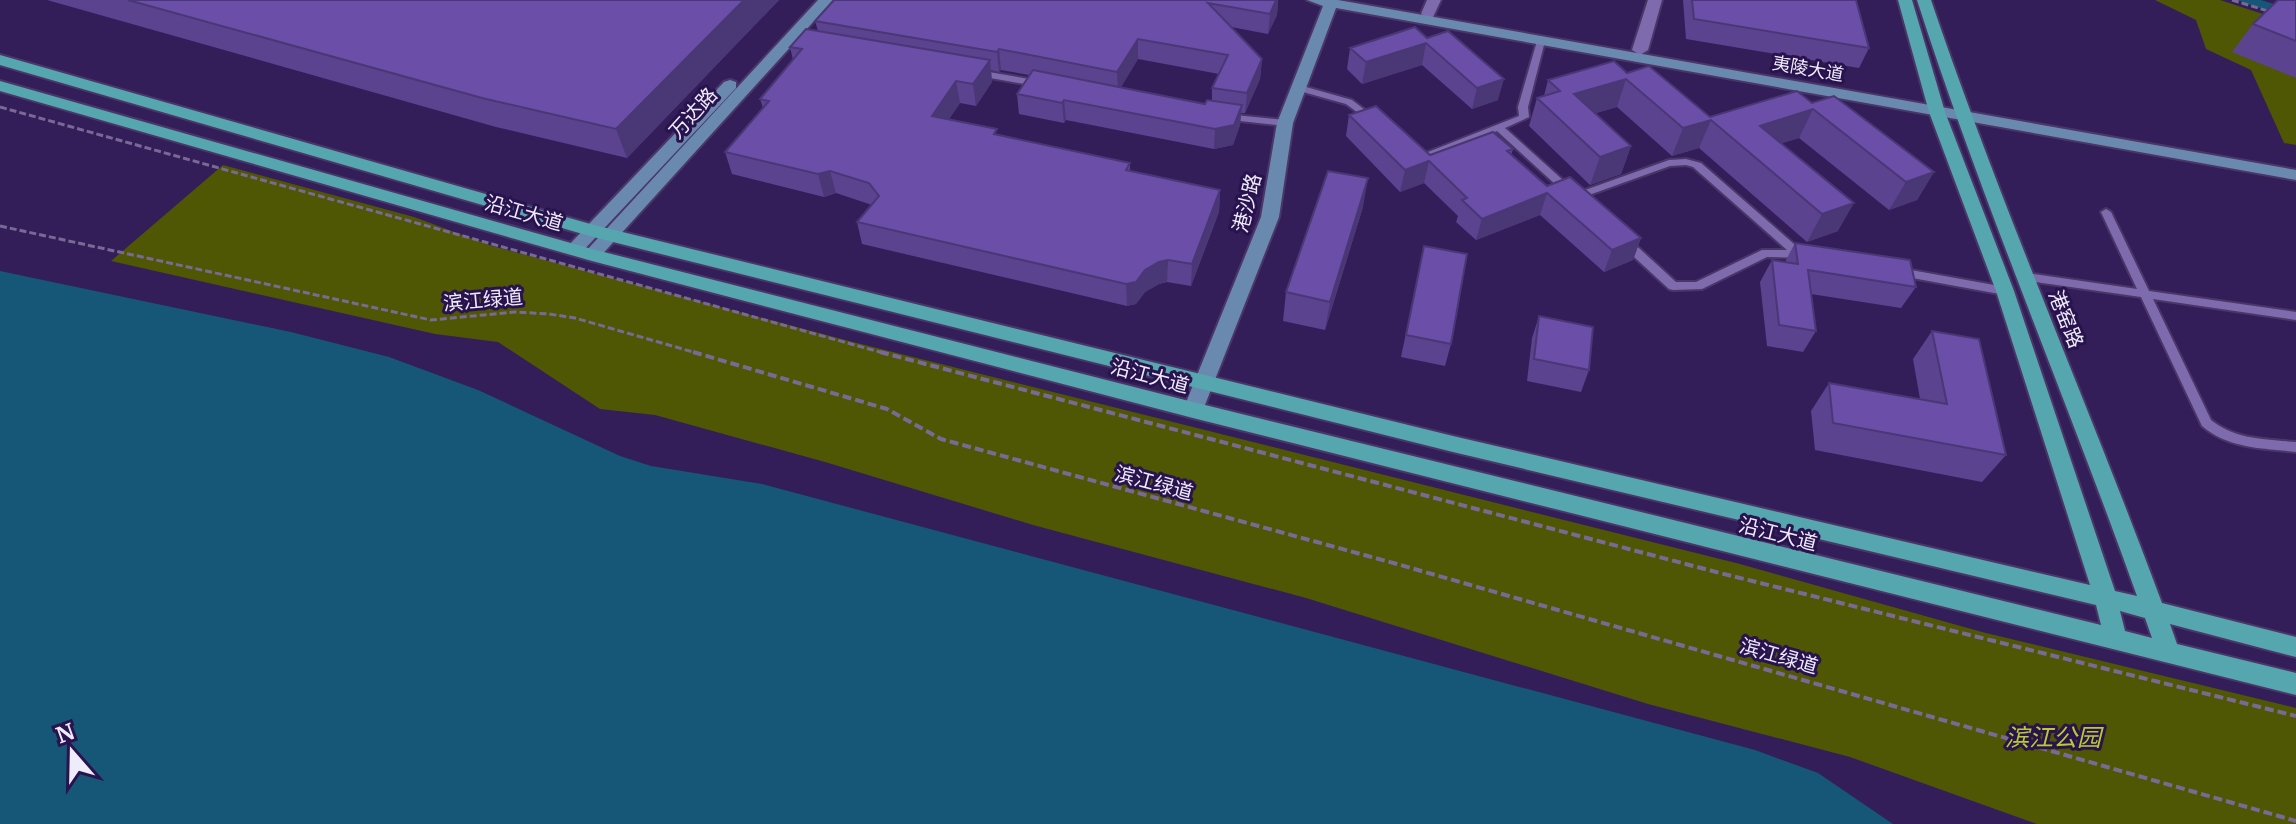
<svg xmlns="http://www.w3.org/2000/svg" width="2296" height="824" viewBox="0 0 2296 824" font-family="Merriweather,'Noto Sans SC',serif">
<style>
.green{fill:#4f5604}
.water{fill:#165778}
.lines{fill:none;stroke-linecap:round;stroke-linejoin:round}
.canal{fill:#165778;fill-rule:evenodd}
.lane-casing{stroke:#4a3667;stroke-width:4}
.street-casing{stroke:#4a3667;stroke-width:4}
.secondary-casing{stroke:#4a3667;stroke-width:4}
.primary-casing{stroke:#4a3667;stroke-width:4}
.path-far1{stroke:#796a95;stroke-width:3;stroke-dasharray:7 3;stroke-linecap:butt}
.path{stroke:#796a95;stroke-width:4;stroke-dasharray:9 4;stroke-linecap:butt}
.lane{fill:#7e6bad;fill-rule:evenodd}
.street{fill:#7e6bad;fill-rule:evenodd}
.secondary{fill:#6a89ae;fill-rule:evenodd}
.primary{fill:#55a6af;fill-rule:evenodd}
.wall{fill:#5b4390;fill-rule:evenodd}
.shaded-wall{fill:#4a3775}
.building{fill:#6a4ea7;stroke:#4a3775;stroke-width:2}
.labels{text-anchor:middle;stroke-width:6;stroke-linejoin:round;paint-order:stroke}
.far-street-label{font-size:18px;fill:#eeebfa;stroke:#29134e}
.street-label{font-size:20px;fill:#eeebfa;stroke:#29134e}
.near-park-label{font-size:24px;font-style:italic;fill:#baca32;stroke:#29134e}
</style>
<rect width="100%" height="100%" fill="#331e59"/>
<path class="green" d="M2155,0H2220L2296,25V145L2284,143L2251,70L2206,49L2196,20Z
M223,165L414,217L492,246L849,341L1740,564L1982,632L2296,708V824H2037L1850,757L1648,704L1306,598L1033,525L825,462L655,415L600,409L498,342L435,334L111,261Z"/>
<path class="water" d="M0,271L291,332L389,357L478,390L620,456L651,466L762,484L1755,750L1818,773L1893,824H0Z"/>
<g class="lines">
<path class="canal" d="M2237,0H2261L2296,11V21Z"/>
<g class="lane-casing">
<path id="lane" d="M1541,38L1545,41L1528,107L1529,117L1505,128L1574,190V194L1669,160L1686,159L1701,163L1802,251L1807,252L1808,255L1807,258L1767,257L1702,289L1673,290L1669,289L1621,245L1620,242L1621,239H1629L1676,282H1696L1762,250H1787L1693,167L1686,165L1670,166L1575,200L1571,199V195L1566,194L1497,131L1427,159L1413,157V153L1423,154L1519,116L1518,107L1537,41Z
M977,70L1041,81L1046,84L1041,87L974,75L972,73Z
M1299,85L1352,100L1377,119L1372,122L1369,121L1346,104L1296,90L1294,88Z
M1225,114L1285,120L1290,123L1285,126L1222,119V115Z
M2106,209L2111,212L2149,291L2296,312V320L2153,299L2211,420C2236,440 2265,439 2296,442V452C2263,448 2229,449 2202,426L2141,297L2022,280L2021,277L2022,274L2026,273L2137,289L2101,212Z
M1900,268L2005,287L2011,291L2005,295L1896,275L1895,272Z"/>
</g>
<g class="street-casing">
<path id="street" d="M1427,0H1441L1433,17L1428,18L1421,14Z
M1648,0H1662L1648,50L1640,55L1632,50Z"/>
</g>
<g class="secondary-casing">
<path id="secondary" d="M818,0H833L598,259H586L583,255L586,251Z
M1307,0H1338L2296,170V180L1336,8L1293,123L1279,217L1203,410L1200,415H1186L1183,410L1261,217L1277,123L1323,6Z
M730,80L736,82V88L580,254H568L565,250L568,246L724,82Z"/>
</g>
<g class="primary-casing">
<path id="primary" d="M1898,0H1912L1945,112L2014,291L2115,591L2137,596C2066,397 1982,202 1917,0H1931C2000,204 2087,401 2162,603L2296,637V657L2170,624L2177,644L2296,673V695L1193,418L592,261L0,91V81L592,249L1193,402L2101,625L2096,605L1453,452L593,237L0,65V55L594,225L1453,436L2090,585L1996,291L1929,112ZM2120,611L2145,618L2152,638L2125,631Z"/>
</g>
<path class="path-far1" d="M2232,0L2271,12
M0,107L887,354
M0,226L431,320L515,312L549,314L575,318L700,354"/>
<path class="path" d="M693,352L887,409L941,439L1397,564L2296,821
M880,352L1720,573L2296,716"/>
<use href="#lane" class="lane"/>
<use href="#street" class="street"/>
<use href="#secondary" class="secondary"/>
<use href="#primary" class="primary"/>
</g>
<path class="wall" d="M47,0H779L627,158L496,127Z
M834,0H1278L1277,15L1268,34L1231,27L1262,59L1260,79L1245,113H1241L1240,125L1233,145L1214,149L1066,120L1064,123L1019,114L1017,94L1029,75L1001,70L999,72L991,70L992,82L976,106L960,103L949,119L998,135L1130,163V171L1220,190L1219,212L1191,286L1167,282L1159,284L1145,292L1136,304L1127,306L862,244L857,222L872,205L836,193L824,197L732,174L725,152L763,108L760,99L793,60L790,47L818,31L815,21ZM1138,59L1219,74L1212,88V101L1205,104L1121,87Z
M1683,0H1856L1869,48L1859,68L1686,39Z
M2296,0V78L2232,52L2253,24Z
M1415,27L1498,100L1472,109L1422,65L1362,84L1347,69L1350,48Z
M1627,73L1710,117L1812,103L1934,172L1917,200L1889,210L1799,138L1782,143L1838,231L1807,242L1699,148L1672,156L1617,107L1596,113L1631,146L1621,174L1590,185L1529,126L1537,98L1544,96L1548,80Z
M1349,115L1430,155L1513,149L1511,155L1547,186L1641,238L1633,260L1604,272L1540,215L1476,240L1456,222L1458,216L1424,183L1400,192L1346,136Z
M1363,207L1325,330L1283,321L1286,292Z
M1795,243L1916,287L1901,308L1811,294L1816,331L1803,352L1767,346L1760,282L1772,260L1785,262Z
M1424,246L1451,344L1445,366L1401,357Z
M1539,316L1589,370L1581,392L1527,381L1532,338Z
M1932,331L2006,455L1982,482L1815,450L1811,411L1829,383L1920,399L1913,359Z"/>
<path class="shaded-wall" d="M744,0H779L627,158L616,129Z
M1276,0H1278L1277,15L1268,34L1270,14Z
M1138,39V59L1118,92L1117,72Z
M1426,43L1422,65L1362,84L1366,62Z
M999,49L1001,70L999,72L997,52Z
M1262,59L1260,79L1245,113L1247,93Z
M990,60L992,82L976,106L973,84Z
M1504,79L1498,100L1472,109L1477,88Z
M1626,79L1617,107L1565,122L1574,94Z
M956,81L960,103L936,138L932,116Z
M1064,100L1066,120L1064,123L1062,103Z
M1242,105L1240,125L1233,145L1214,149L1215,129Z
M1813,109L1799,138L1751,153L1760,126Z
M1711,120L1699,148L1672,156L1683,128Z
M1631,146L1621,174L1590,185L1600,157Z
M1429,161L1424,183L1400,192L1405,170Z
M830,171L836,193L824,197L818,174Z
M1934,172L1917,200L1889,210L1906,182Z
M1368,178L1363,207L1325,330L1330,302Z
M1220,190L1219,212L1191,286L1192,264Z
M1547,193L1540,215L1476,240L1482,219Z
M1854,203L1838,231L1807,242L1822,214Z
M1641,238L1633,260L1604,272L1612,250Z
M1168,260L1167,282L1159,284L1145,292L1136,304L1127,306L1126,284L1145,270L1159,262Z"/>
<path class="building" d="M128,0H744L616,129L482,98Z
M834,0H1276L1270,14L1208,3L1262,59L1247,93L1212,88L1228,55L1138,39L1117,72L999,49L997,52L815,21Z
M1692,0H1856L1869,48L1694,19Z
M2278,0H2296V41L2253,24Z
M1415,27L1427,38L1448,31L1504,79L1477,88L1426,43L1366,62L1350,48Z
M806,29L990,60L973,84L956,81L932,116L997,129L994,134L1130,163L1126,170L1220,190L1192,264L1168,260L1159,262L1145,270L1136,282L1126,284L857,222L879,196L869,183L830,171L818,174L725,152L769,101L760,99L802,49L790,47Z
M1614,61L1627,73L1649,66L1710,117L1797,91L1812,103L1834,96L1934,172L1906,182L1813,109L1760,126L1854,203L1822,214L1711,120L1683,128L1626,79L1574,94L1631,146L1600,157L1537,98L1560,91L1548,80Z
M1033,70L1205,104L1207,100L1242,105L1234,125L1215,129L1064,100L1062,103L1017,94Z
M1376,106L1430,155L1493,132L1513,149L1507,151L1547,186L1570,177L1641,238L1612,250L1547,193L1482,219L1462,200L1467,198L1429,161L1405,170L1349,115Z
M1328,171L1368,178L1330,302L1286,292Z
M1795,243L1910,260L1916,287L1808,270L1816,331L1779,325L1772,260L1798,264Z
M1424,246L1467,254L1451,344L1406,335Z
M1539,316L1593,327L1589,370L1534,359Z
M1932,331L1979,339L2006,455L1833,423L1829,383L1947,404Z"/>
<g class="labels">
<g class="far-street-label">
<text transform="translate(1808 69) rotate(10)" y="6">夷陵大道</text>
</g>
<g class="street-label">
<text transform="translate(693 113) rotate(-48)" y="7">万达路</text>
<text transform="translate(1247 203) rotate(-76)" y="7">港沙路</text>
<text transform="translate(524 213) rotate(16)" y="7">沿江大道</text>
<text transform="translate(483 300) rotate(-5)" y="7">滨江绿道</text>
<text transform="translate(2066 319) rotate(68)" y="7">港窑路</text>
<text transform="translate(1150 376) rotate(15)" y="7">沿江大道</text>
<text transform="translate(1154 483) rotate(15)" y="7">滨江绿道</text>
<text transform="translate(1778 534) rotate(14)" y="7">沿江大道</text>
<text transform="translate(1779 656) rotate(16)" y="7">滨江绿道</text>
</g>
<g class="near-park-label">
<text x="2053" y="746">滨江公园</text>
</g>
</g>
<g transform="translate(72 752) rotate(340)" stroke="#29134e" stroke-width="6" paint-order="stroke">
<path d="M0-6L14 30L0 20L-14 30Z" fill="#eeebfa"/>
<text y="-12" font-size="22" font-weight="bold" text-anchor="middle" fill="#eeebfa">N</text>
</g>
</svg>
